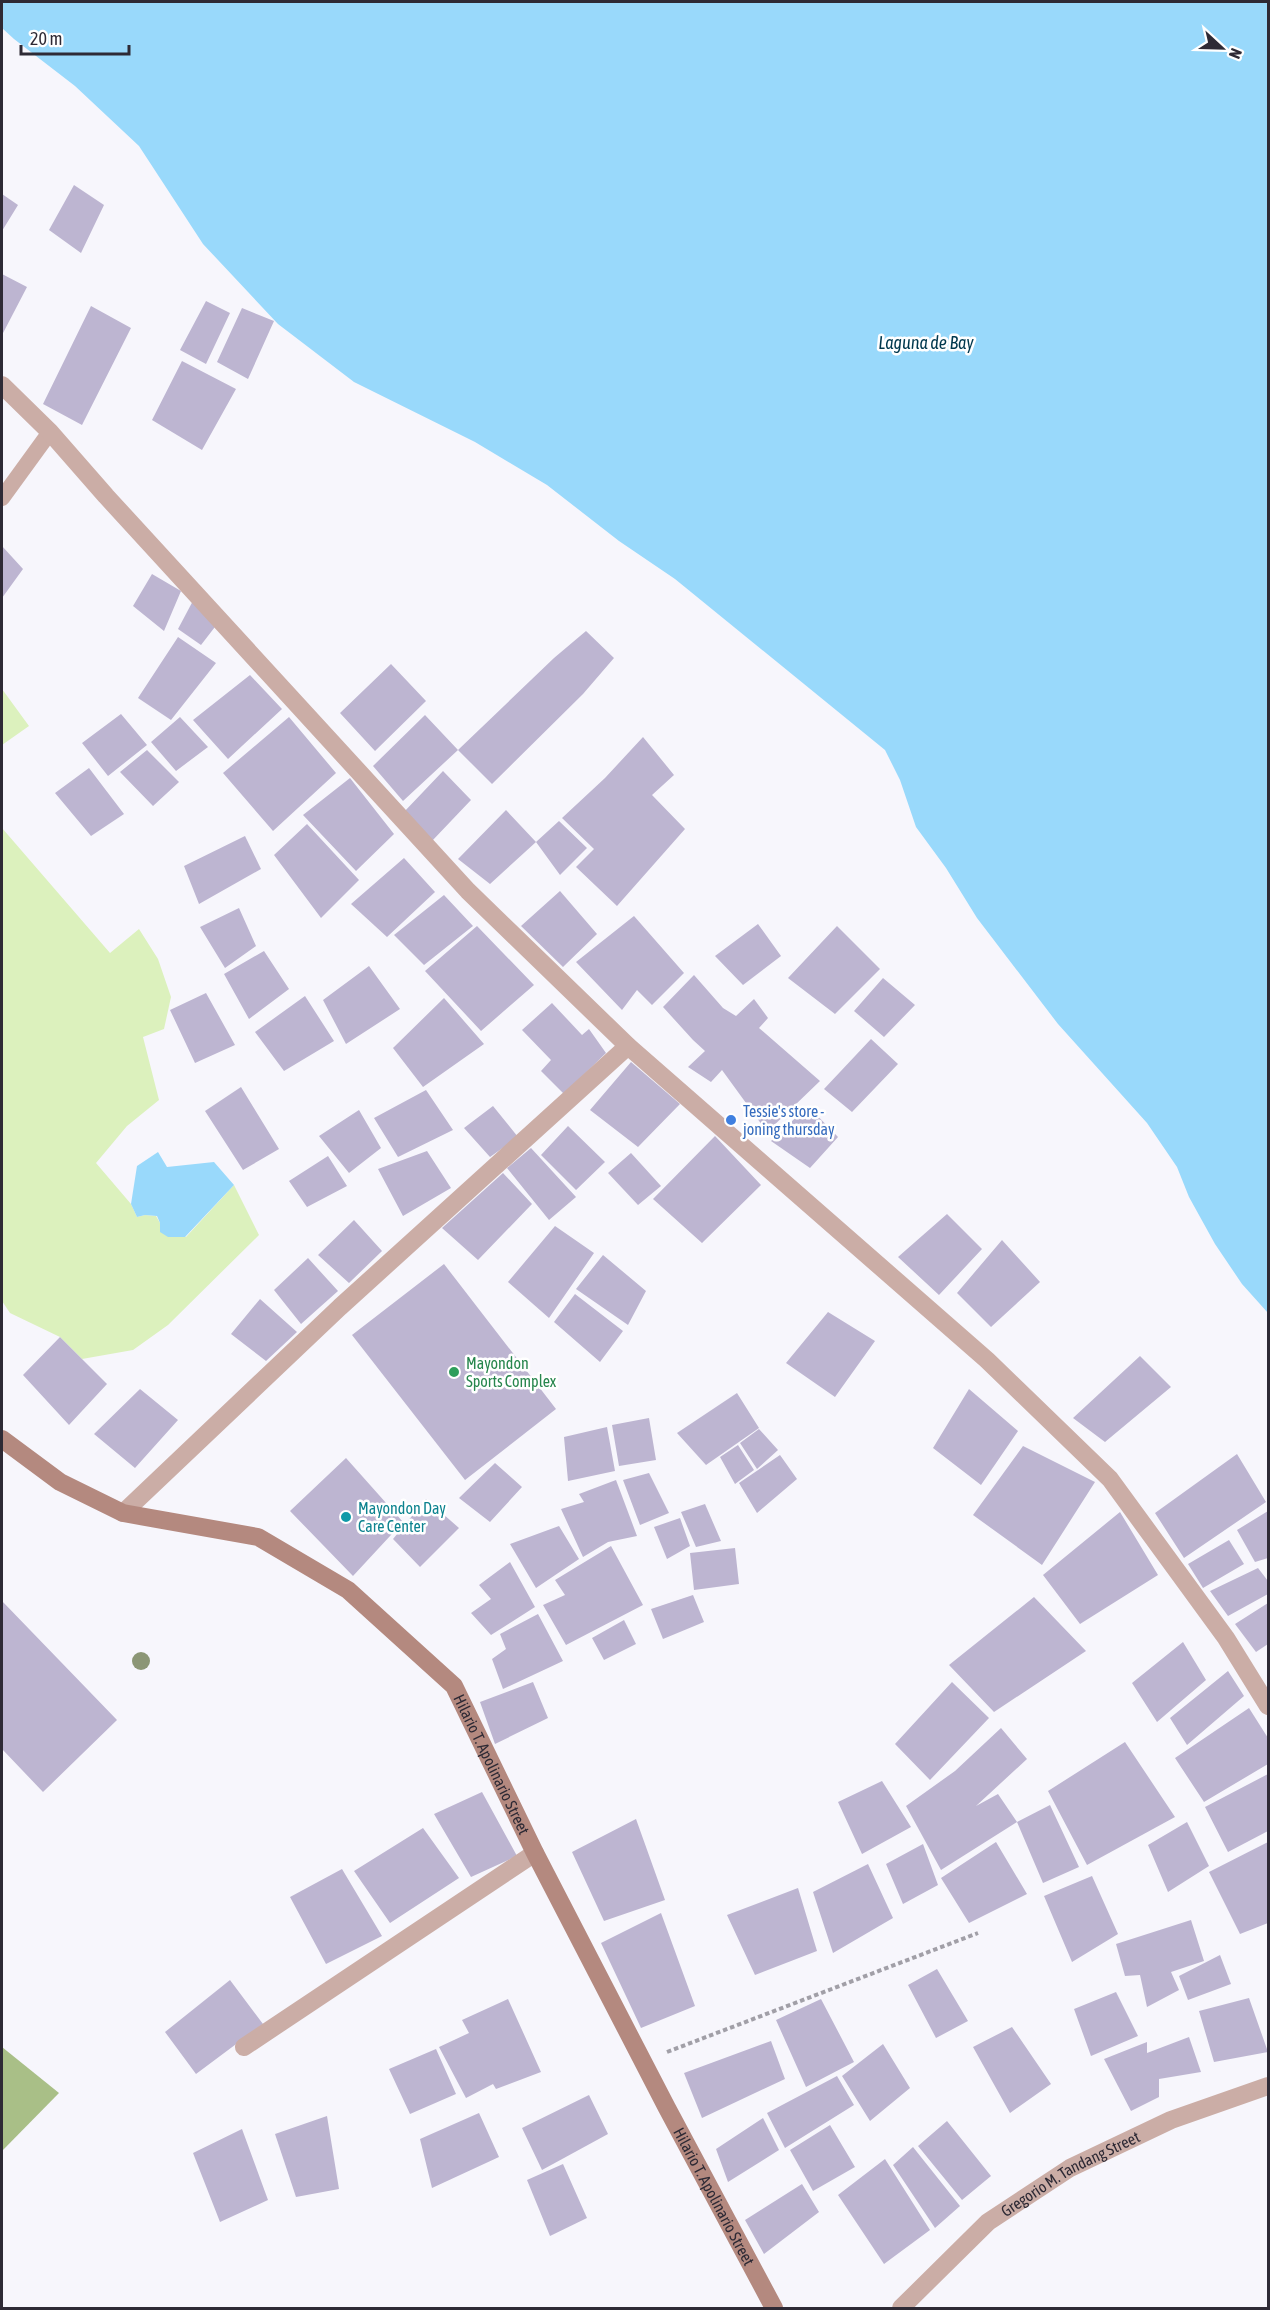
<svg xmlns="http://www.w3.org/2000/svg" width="1270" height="2310" viewBox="0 0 1270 2310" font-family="'Asap Condensed',sans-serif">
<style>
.green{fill:#dcf1bd}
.forest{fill:#a9bf87}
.water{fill:#99d9fb}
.building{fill:#bdb5d1}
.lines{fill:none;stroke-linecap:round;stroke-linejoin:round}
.path{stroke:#a19fa7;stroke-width:4;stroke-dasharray:4.5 3;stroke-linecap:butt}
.lane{stroke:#cbada6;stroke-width:16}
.street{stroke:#cbada6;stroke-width:18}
.secondary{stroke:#b4897f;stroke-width:18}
.tree{fill:#8c9676}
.shop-dot{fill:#3f7fe0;stroke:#fff;stroke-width:2}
.leisure-dot{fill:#2e9e5b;stroke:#fff;stroke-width:2}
.culture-dot{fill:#0f9aa8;stroke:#fff;stroke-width:2}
.labels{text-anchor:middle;stroke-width:5;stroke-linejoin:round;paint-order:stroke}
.shop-label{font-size:16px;fill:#366cbe;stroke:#fff;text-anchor:start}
.leisure-label{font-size:16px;fill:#27864d;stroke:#fff;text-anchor:start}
.culture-label{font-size:16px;fill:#0d838f;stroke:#fff;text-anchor:start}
.street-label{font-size:16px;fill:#2e2a35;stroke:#fff}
.water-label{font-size:18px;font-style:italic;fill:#00384e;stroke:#fff}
</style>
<rect width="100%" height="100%" fill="#f7f6fc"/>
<path class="green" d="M2,689L29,726L2,745Z
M2,828L110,953L139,929L158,959L171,997L164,1029L143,1037L159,1100L127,1126L96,1163L131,1204L137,1217L145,1215L156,1216L160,1223L186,1237L234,1185L259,1235L168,1325L133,1350L82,1359L60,1337L10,1313L2,1301Z"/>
<path class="forest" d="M2,2047L59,2093L2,2151Z"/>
<path class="water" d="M2,2H1268V1313L1242,1284L1215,1244L1189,1197L1177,1167L1147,1123L1058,1024L977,918L946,868L916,827L900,780L885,750L675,579L619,541L547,485L475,442L354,382L278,324L203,244L139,146L75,86L14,39L2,28Z
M158,1152L167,1167L214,1162L234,1185L185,1237H168L160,1232V1223L157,1216L145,1215L137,1217L131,1204L137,1166Z"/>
<path class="building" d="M74,185L104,205L81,253L49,230Z
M2,194L18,205L2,231Z
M2,274L27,287L2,335Z
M206,301L230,313L206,364L180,350Z
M91,306L131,328L82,425L43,404Z
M242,308L274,321L248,379L217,362Z
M182,361L236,389L202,450L152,420Z
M2,546L23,569L2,598Z
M152,574L181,591L164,631L133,606Z
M195,597L218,623L201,645L178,629Z
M586,631L614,658L583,694L492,784L458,750L554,658Z
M178,637L216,663L171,720L138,698Z
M391,664L426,701L375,751L340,713Z
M250,675L282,709L228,759L193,720Z
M121,714L147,745L108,776L82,743Z
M425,715L458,750L403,801L373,766Z
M180,717L208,747L176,771L151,742Z
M289,717L336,773L273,831L223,773Z
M643,737L674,775L652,795L685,829L617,906L576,867L594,849L562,818L605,778Z
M147,750L179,782L153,806L120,772Z
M89,768L124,814L91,836L55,793Z
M443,771L471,800L432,841L403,813Z
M350,778L394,834L356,871L303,815Z
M506,810L536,842L559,821L587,848L560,875L536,842L490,884L458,859Z
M307,824L359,880L321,918L274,855Z
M245,836L261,869L199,904L184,866Z
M404,858L435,892L387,937L351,904Z
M560,891L597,934L563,967L521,926Z
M444,895L473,926L424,965L394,935Z
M239,908L256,946L225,968L200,927Z
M634,916L684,973L652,1005L637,990L622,1010L576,962Z
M758,924L781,956L743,985L715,956Z
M477,926L534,985L481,1031L425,971Z
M837,926L880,969L835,1014L788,978Z
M264,951L289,989L249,1019L224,974Z
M369,966L400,1009L346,1044L323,1000Z
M694,975L723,1008L736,1016L754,999L768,1018L759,1028L820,1081L767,1132L722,1070L711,1082L688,1067L705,1051L693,1040L663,1007Z
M883,978L915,1005L884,1037L854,1011Z
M206,993L235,1045L195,1063L170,1010Z
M305,996L334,1041L284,1071L255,1032Z
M444,998L484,1044L423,1087L393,1048Z
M552,1003L582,1035L589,1029L606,1053L564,1094L541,1071L551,1060L522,1030Z
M871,1039L898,1064L852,1112L824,1089Z
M631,1062L680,1104L638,1147L590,1110Z
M241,1087L279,1149L243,1170L205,1111Z
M426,1090L453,1130L398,1157L374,1118Z
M493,1106L518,1137L490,1157L464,1128Z
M808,1106L838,1137L810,1168L771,1141Z
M359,1110L381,1148L349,1173L319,1136Z
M568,1126L605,1162L576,1190L541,1155Z
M715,1136L761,1185L702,1243L653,1199Z
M531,1148L576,1197L549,1220L507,1168Z
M427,1151L451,1188L403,1216L378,1169Z
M631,1153L661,1186L638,1205L608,1173Z
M328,1156L347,1186L307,1207L289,1181Z
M503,1173L532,1204L478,1260L442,1228Z
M947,1214L982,1249L939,1295L898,1257Z
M354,1220L382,1251L349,1283L318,1255Z
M555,1226L594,1253L549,1318L508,1282Z
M1002,1240L1040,1282L991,1327L957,1293Z
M603,1255L646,1291L628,1325L576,1289Z
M308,1258L338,1291L301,1324L274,1290Z
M444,1264L556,1409L465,1480L352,1335Z
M575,1294L623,1331L600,1362L554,1322Z
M260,1299L297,1332L266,1361L231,1334Z
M828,1312L875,1341L835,1397L786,1363Z
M60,1337L107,1384L69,1425L23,1375Z
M1140,1356L1171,1387L1105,1442L1073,1418Z
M140,1389L178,1420L135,1468L94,1434Z
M969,1389L1018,1431L981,1485L933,1448Z
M737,1393L759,1428L706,1465L677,1433Z
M649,1418L656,1460L619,1466L612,1425Z
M607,1427L615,1471L568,1481L564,1437Z
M759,1429L778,1450L757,1469L740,1443Z
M738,1445L754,1470L735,1484L720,1457Z
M1023,1446L1095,1482L1042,1565L973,1515Z
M1237,1454L1266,1502L1184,1558L1155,1513Z
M780,1455L797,1479L757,1513L739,1483Z
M346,1458L403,1522L353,1576L290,1511Z
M495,1463L522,1487L490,1522L459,1498Z
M649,1473L669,1513L640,1525L623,1480Z
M616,1480L637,1536L608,1542L583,1557L561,1509L584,1502L579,1494Z
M426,1499L459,1528L420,1567L393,1539Z
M705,1504L721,1541L696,1547L681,1512Z
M1268,1511V1558L1255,1562L1237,1530Z
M1120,1512L1158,1575L1080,1624L1043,1575Z
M680,1518L690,1546L667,1559L654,1527Z
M559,1526L579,1559L536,1588L510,1544Z
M1229,1540L1244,1564L1203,1588L1188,1564Z
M611,1546L643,1605L566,1645L543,1605L565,1595L555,1580Z
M735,1548L739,1584L694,1590L690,1553Z
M510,1562L535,1607L491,1635L471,1613L491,1599L479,1585Z
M1258,1568L1268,1581V1594L1228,1616L1210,1591Z
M693,1595L704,1622L663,1639L651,1609Z
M1034,1597L1086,1651L994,1712L949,1665Z
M2,1601L117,1720L43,1792L2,1749Z
M1268,1603V1644L1256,1652L1235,1624Z
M538,1614L563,1661L503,1689L492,1659L506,1649L500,1634Z
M624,1620L636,1644L604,1660L592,1638Z
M1183,1642L1206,1680L1157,1722L1132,1683Z
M1228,1671L1244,1696L1187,1745L1170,1718Z
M533,1682L548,1718L495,1744L480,1702Z
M952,1682L989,1718L930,1780L895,1744Z
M1249,1708L1268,1738V1764L1204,1802L1175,1758Z
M1001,1728L1027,1759L976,1806L998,1794L1017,1822L941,1870L906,1806L955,1771Z
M1125,1742L1175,1817L1087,1865L1048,1791Z
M1268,1774V1831L1228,1852L1205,1807Z
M882,1781L911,1827L862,1854L838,1802Z
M482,1792L517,1856L471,1877L434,1814Z
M1050,1805L1079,1867L1043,1883L1017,1822Z
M636,1819L665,1900L604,1921L572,1852Z
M1187,1822L1209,1866L1168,1892L1148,1845Z
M423,1828L459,1878L390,1923L354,1871Z
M996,1842L1027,1894L969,1923L941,1878Z
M1268,1842V1923L1240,1934L1209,1872Z
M923,1844L938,1885L903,1904L886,1864Z
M868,1864L893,1918L833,1953L813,1892Z
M342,1869L382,1936L326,1964L290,1897Z
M1092,1876L1118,1934L1072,1962L1044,1896Z
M798,1888L817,1951L755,1975L727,1915Z
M661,1913L695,2006L641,2028L601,1943Z
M1191,1920L1204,1961L1171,1972L1179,1990L1147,2007L1140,1975L1125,1976L1116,1944Z
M1220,1955L1231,1984L1188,2000L1179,1976Z
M937,1969L968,2021L936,2038L908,1985Z
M230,1980L263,2024L196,2074L165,2032Z
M1116,1992L1138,2036L1091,2056L1074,2009Z
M1249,1998L1268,2052L1214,2062L1199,2011Z
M508,1999L541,2072L496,2089L493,2084L466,2098L439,2047L469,2033L462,2020Z
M821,1999L854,2062L806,2087L776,2020Z
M1012,2027L1051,2084L1010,2113L973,2047Z
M1189,2037L1201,2072L1159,2079V2097L1131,2111L1104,2059L1147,2042V2053Z
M771,2041L785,2079L702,2118L684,2073Z
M883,2044L910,2088L870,2121L842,2076Z
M436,2049L456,2094L410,2114L389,2069Z
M837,2076L854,2105L785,2148L767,2113Z
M589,2095L608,2134L542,2170L522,2128Z
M479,2113L499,2157L432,2188L420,2139Z
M327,2116L339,2189L296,2197L275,2134Z
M763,2118L779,2150L728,2182L716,2149Z
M947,2121L991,2176L962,2200L918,2146Z
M830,2125L855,2167L813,2191L790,2150Z
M242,2129L268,2200L220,2222L193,2153Z
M913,2147L960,2206L935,2228L893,2165Z
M885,2159L930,2230L884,2264L838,2195Z
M563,2164L587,2218L550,2236L527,2180Z
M802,2184L819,2212L764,2254L745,2220Z"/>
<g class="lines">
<path class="path" d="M667,2052L978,1933"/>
<path class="lane" d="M2,498L50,432"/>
<g class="street">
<path d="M2,385L50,432L106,496L468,891L628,1046L987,1360L1110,1479L1226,1638L1268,1706"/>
<path d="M123,1513L340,1307L628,1046"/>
<path d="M244,2047L535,1853"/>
<path id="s1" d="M901,2308L988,2222L1070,2168L1171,2120L1268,2086"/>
</g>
<path class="secondary" id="s2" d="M2,1439L60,1482L123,1513L258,1537L348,1590L454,1686L535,1853L667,2108L774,2308"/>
</g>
<circle class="tree" cx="141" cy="1661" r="9"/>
<circle class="shop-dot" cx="731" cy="1120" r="6"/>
<circle class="leisure-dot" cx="454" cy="1372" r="6"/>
<circle class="culture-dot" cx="346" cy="1517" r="6"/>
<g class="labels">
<g class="shop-label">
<text x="743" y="1117">Tessie's store -<tspan x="743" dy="18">joning thursday</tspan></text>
</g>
<g class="leisure-label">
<text x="466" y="1369">Mayondon<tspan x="466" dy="18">Sports Complex</tspan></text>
</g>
<g class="culture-label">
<text x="358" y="1514">Mayondon Day<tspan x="358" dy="18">Care Center</tspan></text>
</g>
<g class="street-label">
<text dy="6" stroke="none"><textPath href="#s2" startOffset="614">Hilario T. Apolinario Street</textPath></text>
<text dy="6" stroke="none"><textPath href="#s1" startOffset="218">Gregorio M. Tandang Street</textPath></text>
<text dy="6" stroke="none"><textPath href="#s2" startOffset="1100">Hilario T. Apolinario Street</textPath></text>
</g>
<g class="water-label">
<text x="926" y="349">Laguna de Bay</text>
</g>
</g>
<rect width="1270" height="2310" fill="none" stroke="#2e2a35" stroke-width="6"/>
<g transform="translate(1222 48) rotate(112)" stroke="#ffffff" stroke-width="4.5" paint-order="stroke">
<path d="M0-4.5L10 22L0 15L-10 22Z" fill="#2e2a35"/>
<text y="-9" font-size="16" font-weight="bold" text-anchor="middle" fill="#2e2a35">N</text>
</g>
<path d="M21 45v9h108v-9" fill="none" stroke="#2e2a35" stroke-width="3"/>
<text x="30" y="45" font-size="18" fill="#2e2a35" stroke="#ffffff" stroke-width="4.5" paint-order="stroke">20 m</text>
</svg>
